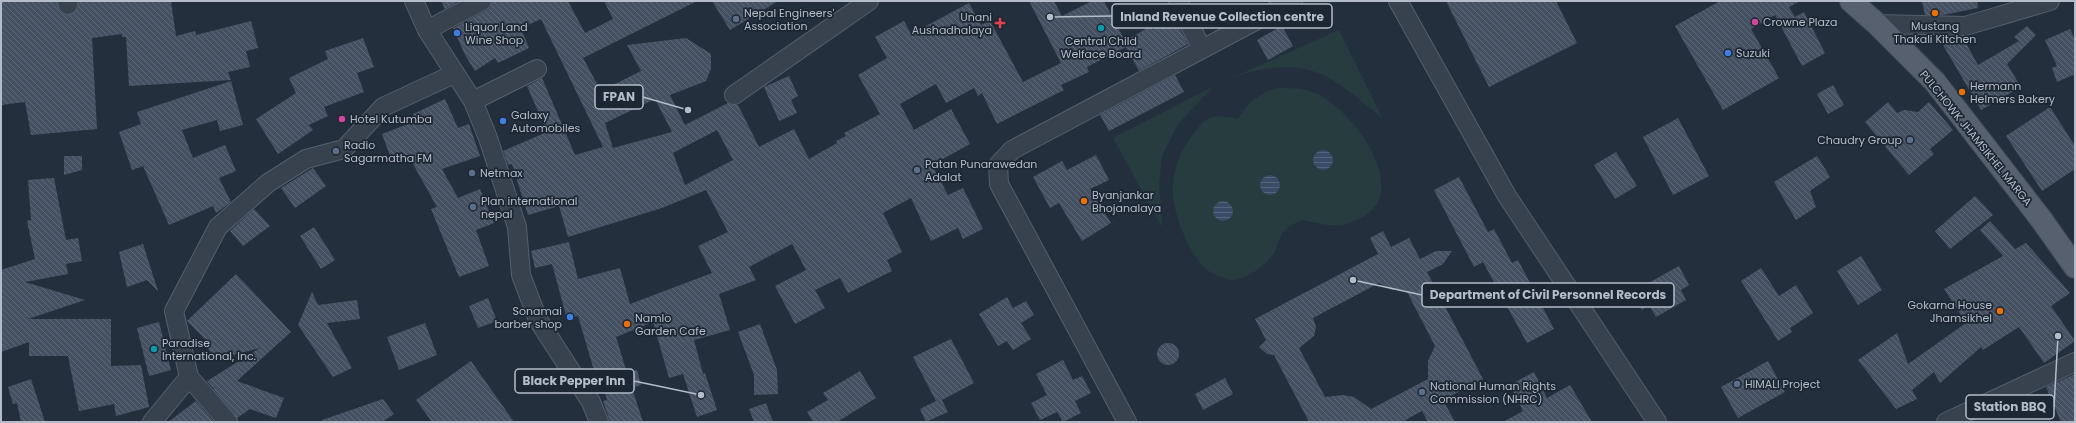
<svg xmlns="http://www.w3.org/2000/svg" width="2076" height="423" viewBox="0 0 2076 423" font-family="Poppins,sans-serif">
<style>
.green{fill:#263c3f}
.water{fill:url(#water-rules)}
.building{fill:url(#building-back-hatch);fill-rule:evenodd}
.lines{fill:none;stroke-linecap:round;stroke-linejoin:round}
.minor-casing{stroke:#565f6c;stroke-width:20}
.major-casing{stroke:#414a57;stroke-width:24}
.minor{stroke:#38414e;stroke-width:18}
.major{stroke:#56606e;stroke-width:22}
.food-dot{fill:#e8710a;stroke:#1d2633;stroke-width:1.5}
.service-dot{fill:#5c6f8a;stroke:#1d2633;stroke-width:1.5}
.hotel-dot{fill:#d1479c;stroke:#1d2633;stroke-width:1.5}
.health-dot{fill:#e0444e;stroke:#1d2633;stroke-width:1.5}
.culture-dot{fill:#0f9aa8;stroke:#1d2633;stroke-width:1.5}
.shop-dot{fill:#3f7fe0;stroke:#1d2633;stroke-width:1.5}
.labels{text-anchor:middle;stroke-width:3.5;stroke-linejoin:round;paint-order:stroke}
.poi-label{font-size:11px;fill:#b4bcc9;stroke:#1d2633;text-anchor:start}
.street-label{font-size:11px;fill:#b4bcc9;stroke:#1d2633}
.leader{fill:none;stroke:#b4bcc9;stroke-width:1.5}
.callout-dot{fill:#b4bcc9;stroke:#1d2633;stroke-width:1.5}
.callout{fill:#1d2633;stroke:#b4bcc9;stroke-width:1.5}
.callout-label{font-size:12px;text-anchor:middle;font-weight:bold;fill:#b4bcc9}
</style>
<defs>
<pattern id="water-rules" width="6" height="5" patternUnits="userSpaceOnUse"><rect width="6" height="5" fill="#394c67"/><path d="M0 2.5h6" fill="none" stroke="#53647b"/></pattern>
<pattern id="building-back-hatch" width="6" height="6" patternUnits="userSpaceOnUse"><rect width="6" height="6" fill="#455162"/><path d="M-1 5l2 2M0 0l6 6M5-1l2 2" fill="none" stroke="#5d6877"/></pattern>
</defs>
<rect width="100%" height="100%" fill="#242f3e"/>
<path class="green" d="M1339,30L1383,119C1364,104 1345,85 1323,75C1293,61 1256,68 1227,80Z
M1214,86L1178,124L1162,156L1159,184L1162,227L1113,138Z
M1278,88C1291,88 1304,88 1317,94C1353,109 1416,195 1358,219C1353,221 1347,225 1341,225C1328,227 1315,222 1302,220C1297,222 1291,225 1286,229C1280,234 1278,246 1274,253C1266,265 1249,278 1234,280C1232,281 1228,279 1225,278C1218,276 1212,274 1206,269C1188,253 1170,208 1173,183C1175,166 1181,150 1192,136C1206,116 1213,113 1238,119C1247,103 1260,92 1278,88Z"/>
<path class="water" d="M1313 160a10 10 0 1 1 20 0a10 10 0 1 1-20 0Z
M1260 185a10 10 0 1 1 20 0a10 10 0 1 1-20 0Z
M1213 211a10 10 0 1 1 20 0a10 10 0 1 1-20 0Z"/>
<path class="building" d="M1,1H57L60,12L70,15L78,8V1H171L176,36L195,31L196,35L251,21L258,48L246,51L250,67L228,72L231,80L129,86L126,37H122V34L92,38L97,129L31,135L25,102L1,105Z
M441,1H459L445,9Z
M492,1H568L585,33L613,19L604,1H697L583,58L601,91L641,71L627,45L686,38L711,54V69L706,81L670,95L685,125L728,103L738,105L759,147L794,129L809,159L837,143L836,141L846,136L844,133L880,114L858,75L887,58L875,37L904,21L911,34L969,3L981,25L990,21L1023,82L1061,63L1029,1H1054L1062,16L1092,1H1104L1125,41L1151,26L1152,30L1174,18L1188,44L1139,71L1126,47L1087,67L1089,72L1061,85L1064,90L997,124L982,93L978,96L974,88L946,103L936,84L900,104L914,130L951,109L970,144L932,165L948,195L963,188L983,229L963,239L958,228L931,241L911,198L883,213L902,252L887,260L892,271L848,293L840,278L815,290L825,308L795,324L775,286L806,270L792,244L749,267L756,280L719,294L730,330L694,340L703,374L705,373L717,410L697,417L683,374L669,378L653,322L616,337L627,373L637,370L641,385L632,388L643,422H610L603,401L607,400L600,373L595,374L578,316L567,319L552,264L535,268L531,251L569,242L578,279L620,268L630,304L712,273L698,246L728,232L706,190L662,208L568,237L559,206L528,215L512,164L508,165L503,151L547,132L527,86L542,78L575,155L603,147L541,19L521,28L529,48L498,63L495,58L475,71L465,55L453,28L487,10L491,6ZM655,99L672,132L613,148L605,123ZM717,130L733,160L685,185L673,153Z
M712,1H778L730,30Z
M1446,1H1556L1577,43L1489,87Z
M1720,1H1800L1789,7L1795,17L1804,12L1825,53L1802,66L1775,15L1751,29L1779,78L1723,110L1675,26Z
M1922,1H1977L1978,8L1943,15H1925Z
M1282,26L1293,46L1268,60L1257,40Z
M2027,26L2036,35L2007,64L2021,87L1981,110L1943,45L1962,36L1978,65L2019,41L2014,37Z
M2070,29L2075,40V74L2057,82L2052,68L2057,66L2045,40Z
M363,38L374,67L357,73L364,92L324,107L328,116L309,125L313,130L278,154L256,119L296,93L289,78L328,59L325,51Z
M1175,75L1184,92L1109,131L1100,115Z
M789,76L798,96L791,100L797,113L779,121L764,87Z
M231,81L243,125L220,131L217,120L182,130L193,158L225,145L236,171L219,178L231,202L216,213L213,206L169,225L143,166L132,170L119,132L141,124L137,112Z
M1833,85L1844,105L1828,114L1817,94Z
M445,99L458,128L469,124L480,156L442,169L458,198L480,189L494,223L476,230L489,266L459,277L431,209L437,207L408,155L392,161L382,134L416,121L413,114Z
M1888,102L1897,113L1904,110L1918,112L1929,102L1953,130L1930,149L1934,154L1909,175L1865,122Z
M2050,107L2075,146V169L2042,191L2006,136Z
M1678,118L1709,176L1673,195L1643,137Z
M1616,152L1637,186L1615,199L1594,165Z
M1096,155L1109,180L1090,189L1111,223L1082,241L1059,203L1050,208L1033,177L1062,161L1067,170Z
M64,156H82V170L64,175Z
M1817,156L1830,177L1810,191L1816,207L1796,220L1774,182Z
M313,168L326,186L295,208L281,188Z
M1459,177L1488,232L1494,229L1512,263L1518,260L1554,329L1527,343L1483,262L1474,267L1434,190Z
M54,178L66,240L78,238L82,261L66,264L68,274L25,282L85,300L28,319H111V366L141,365L149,407L116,416L114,404L79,411L68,356H29V342L1,352V270L35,259L27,221L31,220L28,180Z
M1975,196L1993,215L1950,249L1935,231Z
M254,209L270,226L243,246L230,231Z
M1990,221L2015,249L2026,243L2070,293L2051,306L2075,341L2044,363L2019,327L1983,350L1981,347L1940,383L1934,372L1912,390L1917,399L1896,409L1858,360L1897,333L1908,364L1966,323L1944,289L2003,256L1980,230Z
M314,227L335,260L321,269L300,236Z
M1383,231L1391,247L1409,238L1420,259L1436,251H1452L1443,264L1427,272L1483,379L1443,400L1455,422H1428L1422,411L1402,422H1309L1274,355L1267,354L1259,347L1266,340L1255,319L1378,254L1370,238ZM1379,283L1392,290H1406L1435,346L1428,361V379L1371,409L1354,397L1343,395L1325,397L1299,348L1314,336L1316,327L1313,318Z
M143,244L158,291L147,280L127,287L119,252Z
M1861,256L1882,290L1858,305L1837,271Z
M1679,266L1689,285L1681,290L1686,300L1656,317L1649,305L1642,310L1632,292Z
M1761,268L1779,296L1796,285L1813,313L1790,328L1792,332L1778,341L1741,281Z
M236,274L291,332L237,381L284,398L276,418L250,409L237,418L213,389L216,387L213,388L207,381L260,348L217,359L203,343L206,340L187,321Z
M312,292L318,305L357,300L360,319L327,323L352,368L333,377L298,325Z
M1007,297L1013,308L1026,301L1034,315L1021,323L1031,339L1013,350L1007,341L998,346L979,314Z
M488,298L497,321L478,328L469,306Z
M159,322L171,370L149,376L137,328Z
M425,323L437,355L399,370L387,337Z
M760,324L777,370L778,394L754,395V375L738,332Z
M951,339L974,383L942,400L948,412L926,422L920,409L936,401L913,357Z
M1157 354a11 11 0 1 1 22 0a11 11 0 1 1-22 0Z
M1063,360L1073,380L1082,376L1091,393L1075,401L1081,413L1063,422L1057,412L1040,420L1031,403L1047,395L1036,374Z
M471,361L514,422H432L416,400Z
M1768,361L1785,392L1738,418L1721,387Z
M860,371L876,398L837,422H813L807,412L828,400L823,393Z
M1534,372L1547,398L1570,385L1592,422H1503L1523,411L1510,385Z
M2075,374V422H2061L2046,387Z
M1225,378L1233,394L1203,410L1195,394Z
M31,379L45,422H21L17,403L13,404L8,387Z
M383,399L394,414L382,422H322V420Z
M196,401L214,422H168Z
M766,403L773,422H754L749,409Z"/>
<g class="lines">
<g class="minor-casing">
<path id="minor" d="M67,1L68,5
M414,1L427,30L473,101L488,138L517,227L521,275L538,320L591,402L599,422
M1178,1L1202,49
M1398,1L1507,196L1657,422
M1877,24L1965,26L2050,1
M427,30L482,1
M734,95L869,1
M473,101L537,69
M189,377L228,422
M152,422L189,377L174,311L218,227L268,183L306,159L344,149L383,107L454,74
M1127,422L999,184L998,165L1012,150L1293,1
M1946,422L2075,362"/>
</g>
<g class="major-casing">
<path id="major" d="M1851,1L1877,24L1935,82L2041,219L2075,267"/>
</g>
<use href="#minor" class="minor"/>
<use href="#major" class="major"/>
</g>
<g class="food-dot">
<circle cx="1935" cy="13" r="4"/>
<circle cx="1962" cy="92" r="4"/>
<circle cx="1084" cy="201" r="4"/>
<circle cx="2000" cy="311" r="4"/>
<circle cx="627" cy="324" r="4"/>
</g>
<g class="service-dot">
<circle cx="736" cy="19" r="4"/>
<circle cx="1910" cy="140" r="4"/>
<circle cx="336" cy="151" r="4"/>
<circle cx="917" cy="170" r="4"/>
<circle cx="472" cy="173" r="4"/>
<circle cx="473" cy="207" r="4"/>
<circle cx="1737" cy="384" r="4"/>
<circle cx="1422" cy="392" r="4"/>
</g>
<g class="hotel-dot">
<circle cx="1755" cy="22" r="4"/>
<circle cx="342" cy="119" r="4"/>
</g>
<path class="health-dot" d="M998 17h4v4h4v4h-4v4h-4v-4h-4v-4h4z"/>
<g class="culture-dot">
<circle cx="1101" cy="28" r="4"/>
<circle cx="154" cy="349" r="4"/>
</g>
<g class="shop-dot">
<circle cx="457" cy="33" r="4"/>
<circle cx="1728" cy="53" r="4"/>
<circle cx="503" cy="121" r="4"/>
<circle cx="570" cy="317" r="4"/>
</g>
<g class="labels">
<g class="poi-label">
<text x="744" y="17">Nepal Engineers'<tspan x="744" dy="13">Association</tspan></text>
<text x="992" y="21" text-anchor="end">Unani<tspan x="992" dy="13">Aushadhalaya</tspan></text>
<text x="1763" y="26">Crowne Plaza</text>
<text x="1935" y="30" text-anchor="middle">Mustang<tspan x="1935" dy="13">Thakali Kitchen</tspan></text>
<text x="465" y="31">Liquor Land<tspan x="465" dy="13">Wine Shop</tspan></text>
<text x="1101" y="45" text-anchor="middle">Central Child<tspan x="1101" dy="13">Welface Board</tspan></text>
<text x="1736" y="57">Suzuki</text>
<text x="1970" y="90">Hermann<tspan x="1970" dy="13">Helmers Bakery</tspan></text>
<text x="511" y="119">Galaxy<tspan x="511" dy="13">Automobiles</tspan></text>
<text x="350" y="123">Hotel Kutumba</text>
<text x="1902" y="144" text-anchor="end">Chaudry Group</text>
<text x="344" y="149">Radio<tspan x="344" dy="13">Sagarmatha FM</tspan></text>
<text x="925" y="168">Patan Punarawedan<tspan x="925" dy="13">Adalat</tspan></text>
<text x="480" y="177">Netmax</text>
<text x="1092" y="199">Byanjankar<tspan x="1092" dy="13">Bhojanalaya</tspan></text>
<text x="481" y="205">Plan international<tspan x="481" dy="13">nepal</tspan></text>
<text x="1992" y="309" text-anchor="end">Gokarna House<tspan x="1992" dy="13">Jhamsikhel</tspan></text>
<text x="562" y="315" text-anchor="end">Sonamai<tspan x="562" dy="13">barber shop</tspan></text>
<text x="635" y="322">Namlo<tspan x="635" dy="13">Garden Cafe</tspan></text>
<text x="162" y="347">Paradise<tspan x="162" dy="13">International, Inc.</tspan></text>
<text x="1745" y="388">HIMALI Project</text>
<text x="1430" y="390">National Human Rights<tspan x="1430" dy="13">Commission (NHRC)</tspan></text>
</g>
<g class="street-label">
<text transform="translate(1976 138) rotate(51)" y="4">PULCHOWK JHAMSIKHEL MARGA</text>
</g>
</g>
<path class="leader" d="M1050 17L1112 16M688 110L643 97M1353 280L1422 295M701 395L634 381M2058 336L2054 407"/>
<g class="callout-dot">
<circle cx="1050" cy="17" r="4"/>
<circle cx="688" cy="110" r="4"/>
<circle cx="1353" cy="280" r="4"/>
<circle cx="701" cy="395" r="4"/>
<circle cx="2058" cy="336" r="4"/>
</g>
<g class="callout">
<rect x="1112" y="4" width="220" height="24" rx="4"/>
<rect x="595" y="85" width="48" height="24" rx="4"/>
<rect x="1422" y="283" width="252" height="24" rx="4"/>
<rect x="515" y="369" width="119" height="24" rx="4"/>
<rect x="1966" y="395" width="88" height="24" rx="4"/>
</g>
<g class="callout-label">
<text x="1222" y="21">Inland Revenue Collection centre</text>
<text x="619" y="101">FPAN</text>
<text x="1548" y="299">Department of Civil Personnel Records</text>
<text x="574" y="385">Black Pepper Inn</text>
<text x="2010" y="411">Station BBQ</text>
</g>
<rect width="2076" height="423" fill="none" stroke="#b4bcc9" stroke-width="4"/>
</svg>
